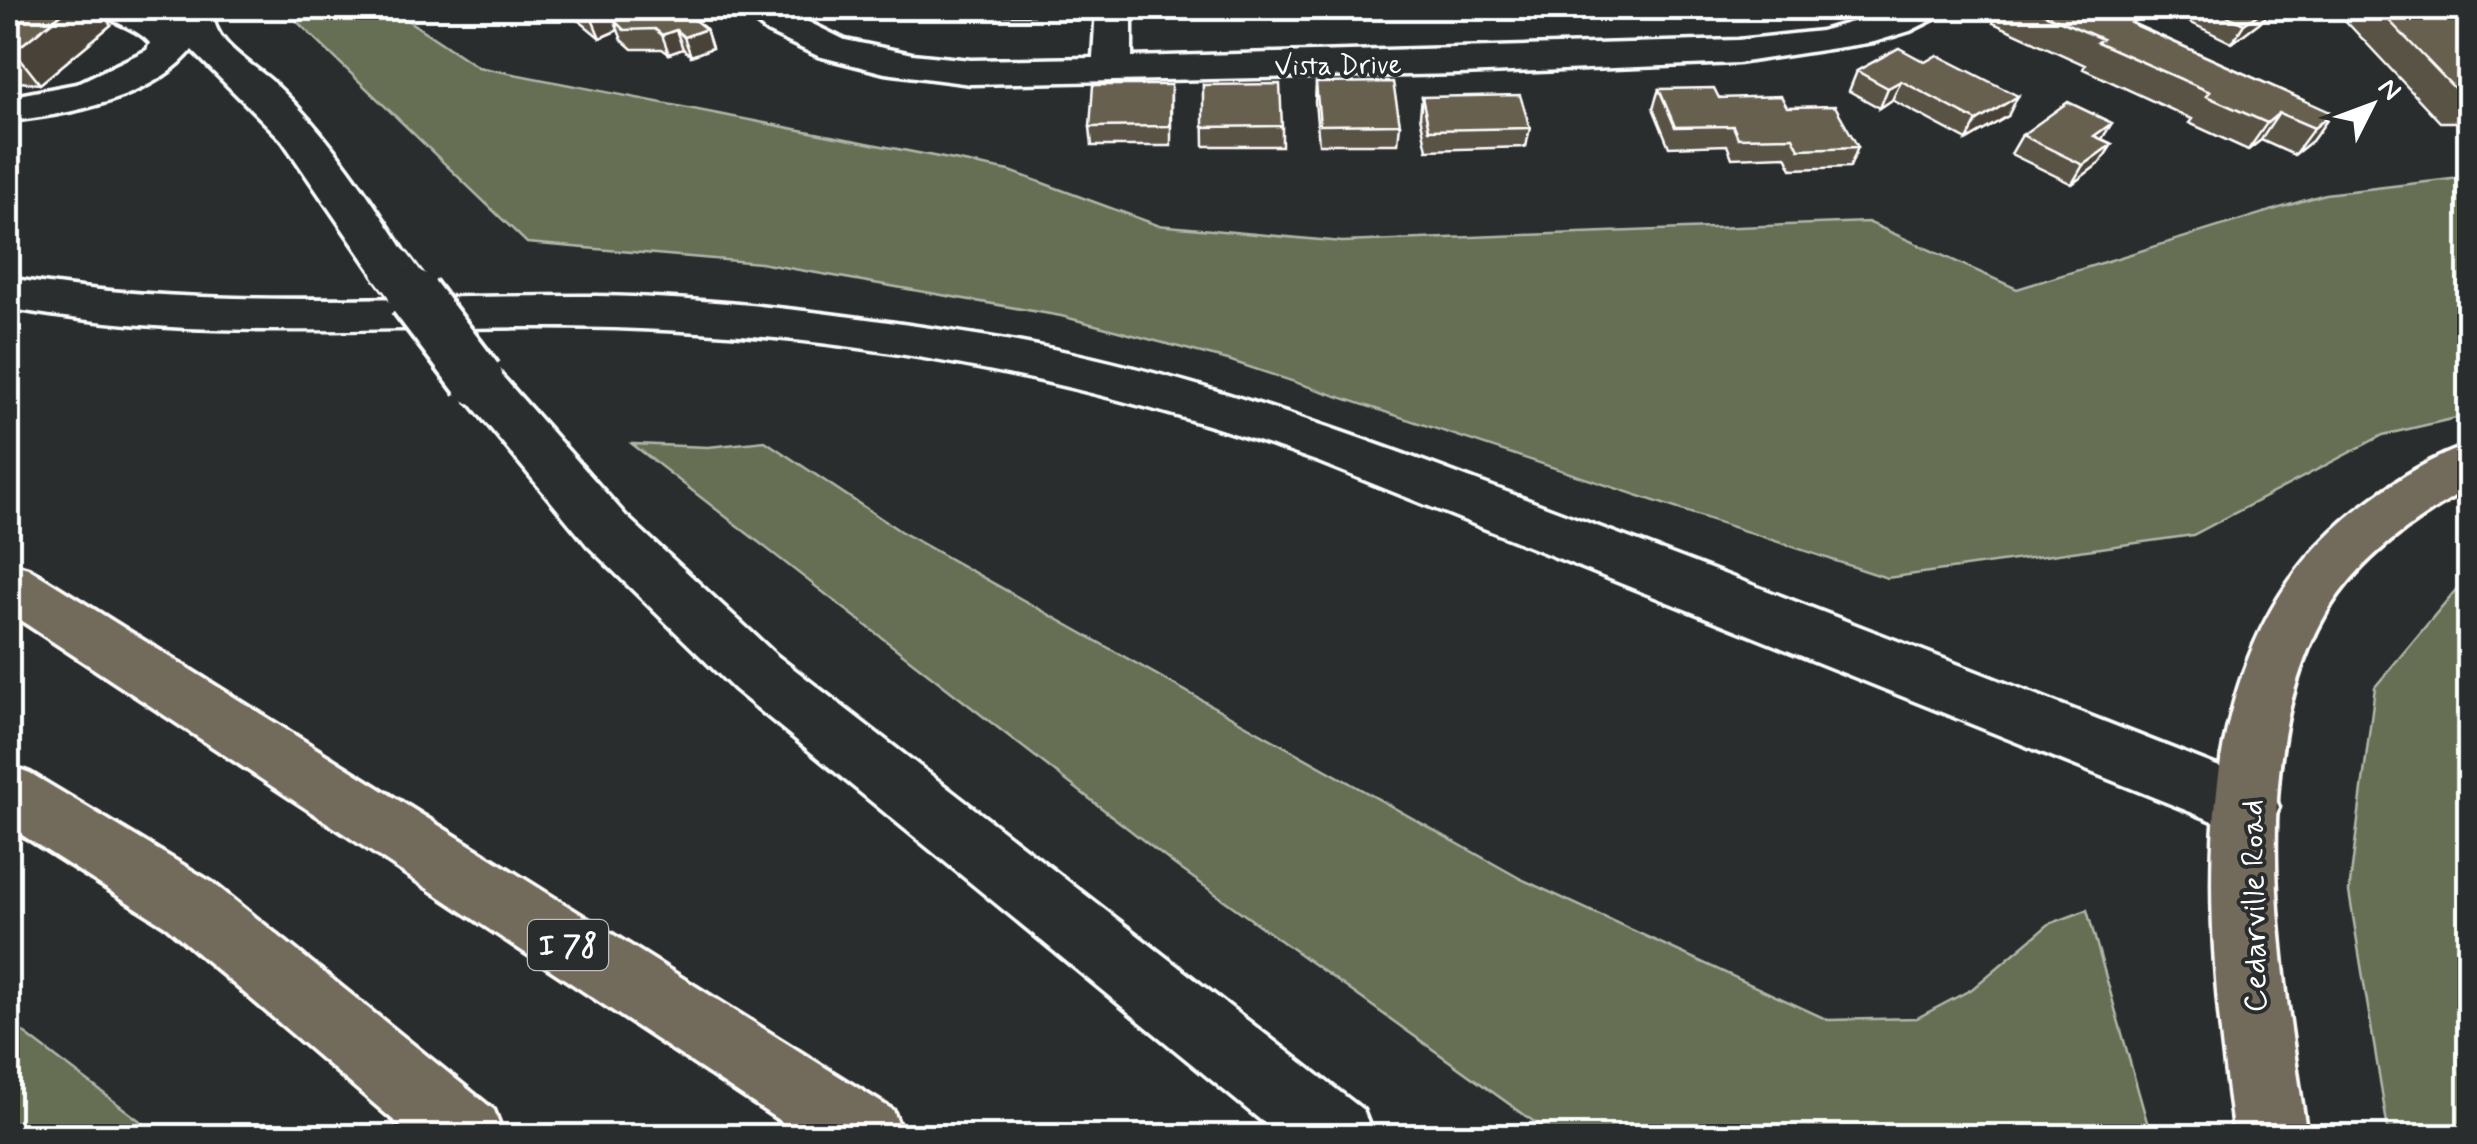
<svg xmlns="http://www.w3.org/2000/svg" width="2477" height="1144" viewBox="0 0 2477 1144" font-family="Mynerve,sans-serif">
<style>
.green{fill:#666e53;stroke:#b2b6a9;stroke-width:2.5}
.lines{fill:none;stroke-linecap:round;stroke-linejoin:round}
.minor-casing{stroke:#fff;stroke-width:7}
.major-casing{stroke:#fff;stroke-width:7}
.highway-casing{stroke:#fff;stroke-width:7}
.minor{fill:#2a2d2e;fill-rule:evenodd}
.major{fill:#726b5a;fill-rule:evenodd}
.highway{fill:#726b5a;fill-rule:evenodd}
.minor-bridge-far1-casing{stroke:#fff;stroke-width:46;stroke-linecap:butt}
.minor-bridge-casing{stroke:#fff;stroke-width:59;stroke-linecap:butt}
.minor-bridge-far1{stroke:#2a2d2e;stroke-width:41}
.minor-bridge{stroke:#2a2d2e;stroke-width:51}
.wall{fill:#595345;stroke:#fff;stroke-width:2.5}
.shaded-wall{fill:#484338;stroke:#fff;stroke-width:2.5}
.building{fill:#676050;stroke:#fff;stroke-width:2.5}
.labels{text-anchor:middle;stroke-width:8;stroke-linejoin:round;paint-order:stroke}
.far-street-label{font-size:28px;fill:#fff;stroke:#2a2d2e}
.shield{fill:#2a2d2e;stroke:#bfc0c0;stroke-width:2.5}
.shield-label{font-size:30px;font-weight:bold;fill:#fff}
.street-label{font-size:32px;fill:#fff;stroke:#2a2d2e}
</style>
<rect width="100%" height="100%" fill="#2a2d2e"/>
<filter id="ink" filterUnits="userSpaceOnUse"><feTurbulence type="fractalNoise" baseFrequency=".01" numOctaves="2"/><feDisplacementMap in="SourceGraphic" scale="20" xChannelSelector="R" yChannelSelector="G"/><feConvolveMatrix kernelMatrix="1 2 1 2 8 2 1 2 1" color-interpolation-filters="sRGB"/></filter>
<g filter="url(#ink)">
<path class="green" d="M283,8H389L478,67L1010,171L1157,225L1342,242L1868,222L2017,289L2325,194L2469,177V415L2383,435L2193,535L1887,578L1228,360L1061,316L760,263L527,243Z
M765,441L900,531L1521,879L1828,1020L1917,1018L1972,989L2049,924L2087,910L2151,1136H1554L1175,865L632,444L708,447Z
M2469,574V1136H2389L2349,892L2375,687Z
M8,1021L160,1136H8Z"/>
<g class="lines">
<g class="minor-casing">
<path id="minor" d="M100,8H148L172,22L178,8H214C208,41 252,63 273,82C329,134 373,202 414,266L407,276L391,281L375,276L282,140L192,50C152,99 68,115 8,121V97L76,84L147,50L150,43C136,26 111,25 100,8Z
M737,8H780L845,40L912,54L971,60L1093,58L1096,8H1132V57L1738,40L1821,31L1899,8H1945L1940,16L1910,31L1874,42L1738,63L1460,74L971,84L885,73L818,56L767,32Z
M8,278C207,311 396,295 596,296C725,298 854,316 982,336C1189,369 1383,446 1578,519C1810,606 2040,696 2270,787L2279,807L2270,827L2248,835L1319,462C1101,384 872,337 640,329C423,320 226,348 8,308Z
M477,362L494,367L626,516L776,655L1363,1110L1373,1136H1280L734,689L588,546L460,391L453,379L460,367Z"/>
</g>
<g class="major-casing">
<path id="major" d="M2470,445V488C2417,518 2359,558 2327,612C2242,757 2283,978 2307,1136H2234C2205,926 2172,641 2370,500C2400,478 2433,456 2470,445Z"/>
</g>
<g class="highway-casing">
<path id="highway" d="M8,562L28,568L893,1110L903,1136H803L8,612Z
M8,765L30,773L213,883L494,1110L504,1136H412L167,927L8,826Z"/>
</g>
<use href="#minor" class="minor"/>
<use href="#major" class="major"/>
<use href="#highway" class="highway"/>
<g class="minor-bridge-far1-casing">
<path id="minor-bridge-far1" d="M391,266L416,299"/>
</g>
<g class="minor-bridge-casing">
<path id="minor-bridge" d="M414,296L477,379"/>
</g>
<use href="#minor-bridge-far1" class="minor-bridge-far1"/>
<use href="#minor-bridge" class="minor-bridge"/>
</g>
<path class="wall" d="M8,8L111,25L40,84L8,81Z
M568,8H679L706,29L712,48L691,56L683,49L669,54L662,49H632L622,40L618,30L600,38L571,14Z
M897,8H919L915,12Z
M970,8H1034L1033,15H971Z
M1188,8H1268V14L1188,12Z
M1448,8H1518V11L1448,12Z
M2000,8H2108L2134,24L2332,113L2312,141L2294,155L2261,140L2248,150L2189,123L2192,119L2083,69L2085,65L1993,23Z
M2161,8H2271L2264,19L2232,43Z
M2349,8H2447L2470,29V122H2440L2342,17Z
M1899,48L2008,116L1967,140L1892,100L1880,108L1849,91L1857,71Z
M1316,83L1400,124L1398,144H1319L1315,102Z
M1171,85V146H1092L1090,127Z
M1203,85L1282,126V146H1204Z
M1659,89L1787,107L1858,147L1850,167L1792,169L1786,156L1732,158L1727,145L1669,147L1653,108Z
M1422,97L1530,128L1526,147L1427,150L1420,116Z
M2022,135L2102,139L2112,144L2100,163L2072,184L2011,154Z"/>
<path class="shaded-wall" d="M69,8H99L111,25L40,84L14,51Z
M621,8H653L615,21L618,30L600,38L592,19Z
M2267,8H2271L2264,19L2232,43L2244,24Z
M706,29L712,48L691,56L684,37Z
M676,30L683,49L669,54L662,35Z
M1901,81L1892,100L1880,108L1888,88Z
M2018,96L2008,116L1967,140L1977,121Z
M2279,113L2261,140L2248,150L2267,123Z
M2332,113L2312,141L2294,155L2314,128Z
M2112,123L2100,142L2094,136Z
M2112,144L2100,163L2072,184L2083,165Z"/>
<path class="building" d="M8,8H69L14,51L8,50Z
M579,8H621L592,19Z
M650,8H679L706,29L684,37L676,30L662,35L655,29L624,30L615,21Z
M2031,8H2108L2136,20L2131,23L2332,113L2314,128L2279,113L2267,123L2206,96L2210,92L2097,42L2102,39Z
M2210,8H2267L2244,24Z
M2377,8H2447L2470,29V95H2461Z
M1899,48L1925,62L1937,55L2018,96L1977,121L1901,81L1888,88L1857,71Z
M1393,82L1400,124L1320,125L1316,83Z
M1280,84L1282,126L1203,127V85Z
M1093,85H1171L1170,126L1090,127Z
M1714,88L1719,98L1781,96L1787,107L1835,106L1858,147L1799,149L1793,137L1738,138L1733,126L1675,127L1659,89Z
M1520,95L1530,128L1429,130L1422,97Z
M2068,102L2112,123L2094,136L2112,144L2083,165L2022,135Z"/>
</g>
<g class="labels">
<g class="far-street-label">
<text transform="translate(1338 64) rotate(-1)" y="10">Vista Drive</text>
</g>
<rect class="shield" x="528" y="920" width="80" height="50" rx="8"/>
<g class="shield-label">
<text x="568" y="955">I 78</text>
</g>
<g class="street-label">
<text transform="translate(2253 906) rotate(-91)" y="11">Cedarville Road</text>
</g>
</g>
<rect width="2477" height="1144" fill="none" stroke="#2a2d2e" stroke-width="40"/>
<rect x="20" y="20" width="2437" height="1104" fill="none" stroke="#fff" stroke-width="4" filter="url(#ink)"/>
<g transform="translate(2372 105) rotate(48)" stroke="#2a2d2e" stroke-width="8" paint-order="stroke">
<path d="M0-8L18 38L0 25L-18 38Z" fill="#ffffff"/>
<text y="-15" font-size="28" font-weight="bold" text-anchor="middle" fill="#ffffff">N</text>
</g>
</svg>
